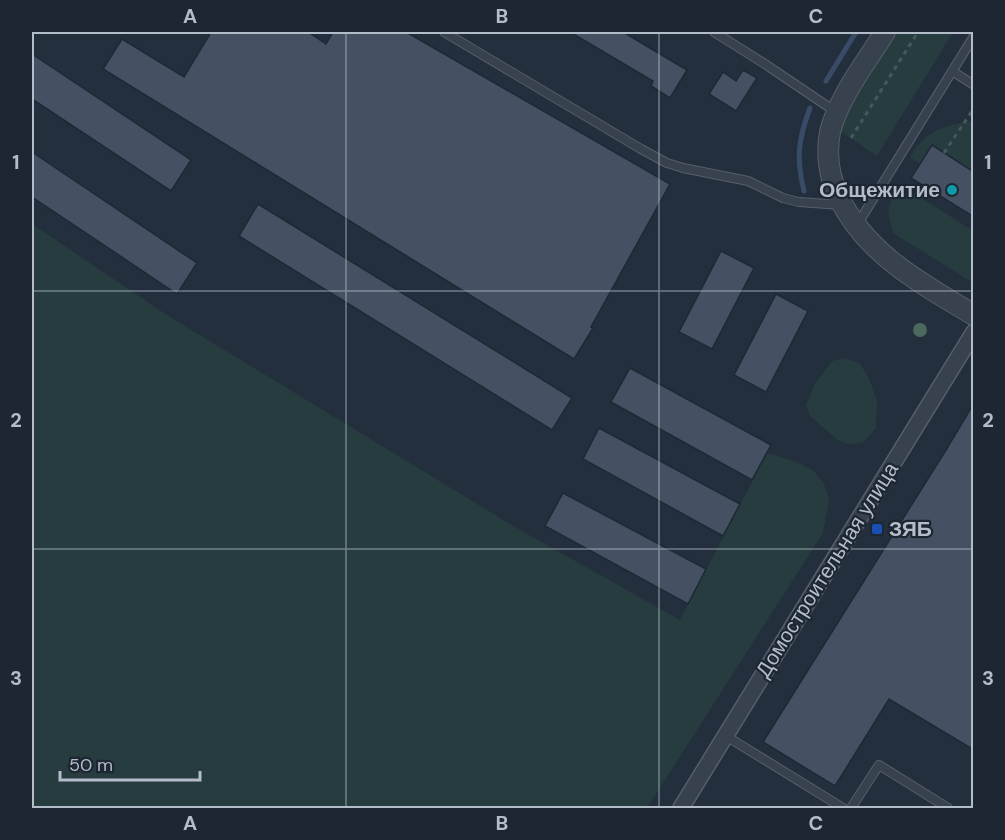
<svg xmlns="http://www.w3.org/2000/svg" width="1005" height="840" viewBox="0 0 1005 840" font-family="'DM Sans',sans-serif">
<style>
.green{fill:#263c3f}
.lines{fill:none;stroke-linecap:round;stroke-linejoin:round}
.stream{stroke:#394c67;stroke-width:5}
.building{fill:#455162;stroke:#1f2835;stroke-width:1.5}
.service-casing{stroke:#565f6c;stroke-width:10}
.minor-casing{stroke:#565f6c;stroke-width:18}
.tertiary-casing{stroke:#565f6c;stroke-width:22}
.path{stroke:#44595c;stroke-width:3;stroke-dasharray:4.5 4.5;stroke-linecap:butt}
.service{stroke:#38414e;stroke-width:8}
.minor{stroke:#38414e;stroke-width:15}
.tertiary{stroke:#38414e;stroke-width:20}
.tree{fill:#4b6a5d}
.grid{fill:none;stroke:#b4bcc9;stroke-width:1.5;stroke-opacity:0.55}
.culture-dot{fill:#0f9aa8;stroke:#1d2633;stroke-width:2}
.transit-dot{fill:#1a4fb4;stroke:#1d2633;stroke-width:2}
.labels{text-anchor:middle;stroke-width:4.5;stroke-linejoin:round;paint-order:stroke}
.poi-label{font-size:21px;font-weight:bold;fill:#b4bcc9;stroke:#1d2633;text-anchor:end}
.street-label{font-size:21px;fill:#b4bcc9;stroke:#1d2633}
.neatline{fill:none;stroke:#b4bcc9;stroke-width:2}
.grid-label{font-size:20px;text-anchor:middle;font-weight:bold;fill:#b4bcc9}
</style>
<rect width="100%" height="100%" fill="#242f3e"/>
<path class="green" d="M897,32H953L877,156L840,131L850,107Z
M965,122H973V172L920,164L910,157C924,134 938,127 965,122Z
M900,184L973,231V283L893,233L888,213L892,196Z
M32,224L167,315L515,527L680,620L767,453L797,462L814,471L824,484L829,500L823,533L647,808H32Z
M846,358L860,364L869,378L877,401L876,428L864,442L850,445L838,440L810,416L806,405L815,384L832,361Z"/>
<g class="lines">
<path class="stream" d="M826,81L856,32
M804,191C796,158 798,140 810,108"/>
</g>
<path class="building" d="M211,32H308L326,44L333,32H406L670,184L591,327L593,328L574,359L103,69L122,39L184,77Z
M570,32H623L687,70L670,98L651,86L653,81Z
M32,54L191,160L171,191L32,99Z
M743,70L757,78L736,111L709,94L723,72L736,81Z
M932,145L974,172V217L911,178Z
M32,152L197,263L177,294L32,197Z
M258,204L572,398L552,430L239,236Z
M721,251L754,268L712,349L679,332Z
M776,294L808,311L766,392L734,375Z
M630,368L771,445L752,480L611,402Z
M974,403V750L889,699L835,786L763,742L946,450Z
M599,428L740,504L723,536L583,459Z
M563,493L706,569L688,604L545,526Z"/>
<g class="lines">
<g class="service-casing">
<path id="service" d="M444,32L641,149L667,163L683,168L748,181L783,198L799,202L841,205
M714,32L765,64L836,112
M952,71L974,85
M857,225L974,36
M726,736L843,808
M851,808L879,765L948,808"/>
</g>
<g class="minor-casing">
<path id="minor" d="M681,808L974,332"/>
</g>
<g class="tertiary-casing">
<path id="tertiary" d="M885,32C867,61 838,98 830,132C826,153 829,176 838,195C864,253 922,284 974,315"/>
</g>
<path class="path" d="M851,138L918,32
M944,153L974,108"/>
<use href="#service" class="service"/>
<use href="#minor" class="minor"/>
<use href="#tertiary" class="tertiary"/>
</g>
<circle class="tree" cx="920" cy="330" r="7"/>
<path class="grid" d="M346,32V808M659,32V808M32,291H974M32,549H974"/>
<circle class="culture-dot" cx="952" cy="190" r="6"/>
<rect class="transit-dot" x="871" y="523" width="12" height="12" rx="3"/>
<g class="labels">
<g class="poi-label">
<text x="940" y="197">Общежитие</text>
<text x="889" y="536" text-anchor="start">ЗЯБ</text>
</g>
<g class="street-label">
<text transform="translate(827 570) rotate(-58)" y="7">Домостроительная улица</text>
</g>
</g>
<rect width="1005" height="840" fill="none" stroke="#1d2633" stroke-width="66"/>
<path d="M60 771v9h140v-9" fill="none" stroke="#b4bcc9" stroke-width="3"/>
<text x="69" y="771" font-size="18" fill="#b4bcc9" stroke="#1d2633" stroke-width="4.5" paint-order="stroke">50 m</text>
<rect x="33" y="33" width="939" height="774" class="neatline"/>
<g class="grid-label">
<text x="190" y="23">A</text>
<text x="502" y="23">B</text>
<text x="816" y="23">C</text>
<text x="16" y="169">1</text>
<text x="988" y="169">1</text>
<text x="16" y="427">2</text>
<text x="988" y="427">2</text>
<text x="16" y="685">3</text>
<text x="988" y="685">3</text>
<text x="190" y="830">A</text>
<text x="502" y="830">B</text>
<text x="816" y="830">C</text>
</g>
</svg>
